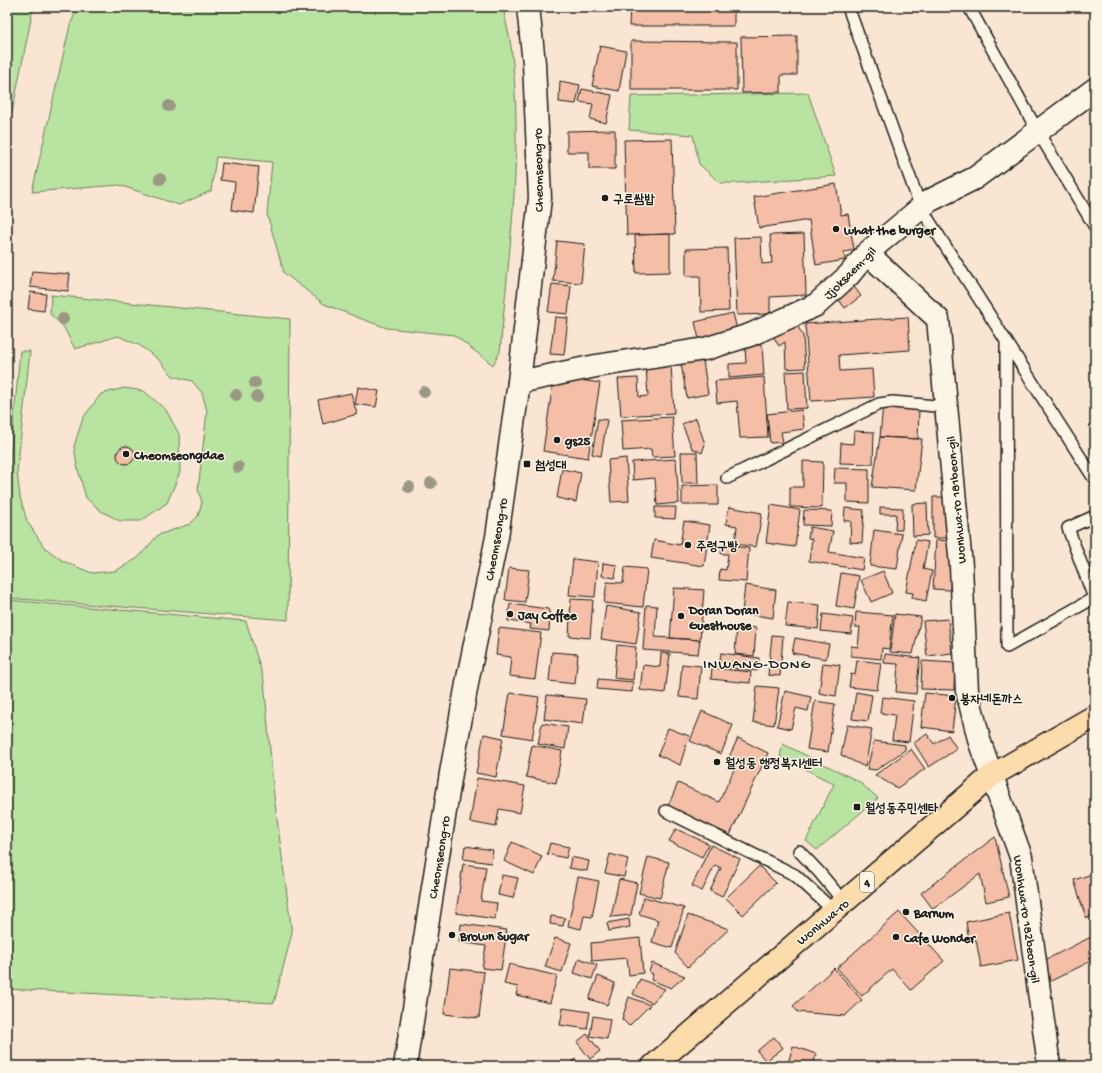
<svg xmlns="http://www.w3.org/2000/svg" width="1102" height="1073" viewBox="0 0 1102 1073" font-family="'Gochi Hand','Poor Story',sans-serif">
<style>
.green{fill:#b8e3a0;stroke:#6a805e}
.building{fill:#f5bfa7;stroke:#1c1c1c}
.lines{fill:none;stroke-linecap:round;stroke-linejoin:round}
.service-casing{stroke:#1c1c1c;stroke-width:14}
.minor-casing{stroke:#1c1c1c;stroke-width:25}
.tertiary-casing{stroke:#1c1c1c;stroke-width:25}
.primary-casing{stroke:#1c1c1c;stroke-width:25}
.service{stroke:#fcf5e5;stroke-width:11}
.minor{stroke:#fcf5e5;stroke-width:22}
.tertiary{stroke:#fcf5e5;stroke-width:22}
.primary{stroke:#fddcac;stroke-width:22}
.tree{fill:#9a9784}
.poi-dot{fill:#1c1c1c;stroke:#fcf5e5;stroke-width:1.5}
.labels{text-anchor:middle;stroke-width:3;stroke-linejoin:round;paint-order:stroke}
.shield{fill:#fcf5e5;stroke:#5f5d58;stroke-width:1}
.shield-label{font-size:12px;font-weight:bold;fill:#1c1c1c}
.street-label{font-size:13px;fill:#1c1c1c;stroke:#fcf5e5}
.poi-label{font-size:13px;font-weight:bold;fill:#1c1c1c;stroke:#fcf5e5;text-anchor:start}
.quarter-label{font-size:15px;letter-spacing:1px;fill:#1c1c1c;stroke:#fcf5e5}
</style>
<rect width="100%" height="100%" fill="#fae5d2"/>
<filter id="ink" filterUnits="userSpaceOnUse"><feTurbulence type="fractalNoise" baseFrequency=".025" numOctaves="2"/><feDisplacementMap in="SourceGraphic" scale="8" xChannelSelector="R" yChannelSelector="G"/><feConvolveMatrix kernelMatrix="1 2 1 2 8 2 1 2 1" color-interpolation-filters="sRGB"/></filter>
<g filter="url(#ink)">
<path class="green" d="M7,7H34L32,14L7,137Z
M78,7H503C505,20 509,33 511,46C524,147 509,251 500,352L493,365L454,335L387,328L359,318L324,304L284,273L267,214L272,162L216,157L211,191L179,205L119,185L32,192L70,25Z
M808,93L836,176L737,183H720L699,164L693,135L629,130L631,96Z
M51,295L290,319L288,620L7,598V473L9,472L20,351H30L17,472L20,497L27,521L44,547L63,561L92,573L115,571L138,558L158,535L190,524L198,516L202,502L198,490L207,411L202,393L192,381L173,376L158,359L139,345L118,336L75,349L63,326L50,314Z
M124,388L144,391L166,410L179,434L180,472L167,503L141,521H120L101,511L86,498L77,466L74,446L83,418L101,394Z
M7,600L246,621L264,680L274,796L292,933L274,1003L7,989Z
M783,744L858,781L878,798L817,850L806,841L834,784L780,756Z
M999,1062L1014,1064L1011,1066H991Z"/>
<path class="building" d="M630,7H734V26H629Z
M797,36V75H781V92L742,93L741,37Z
M631,41L737,42V90H631Z
M600,46L626,51L619,91L592,86Z
M560,81L580,85L576,104L559,102Z
M582,89L612,95L606,123L590,119L593,104L579,102Z
M615,130V169H589V152H567V131Z
M672,139L675,234L627,235L624,140Z
M222,163L259,167L254,213L232,210L235,182L220,180Z
M836,184L841,215L848,214L854,250L844,252L845,260L816,265L809,220L759,228L754,197Z
M670,234V272L636,273L635,235Z
M804,234L806,295L770,297V314L737,315L734,238L761,237L762,264L772,263L770,235Z
M557,241L585,244L581,283L553,281Z
M727,248L729,311L701,312L700,276H686V249Z
M32,271L70,274L68,291L30,287Z
M849,280L861,296L845,308L833,292Z
M552,284L571,286L568,314L548,312Z
M30,292L46,294L44,311L28,309Z
M733,313L737,330L699,339L695,322Z
M555,317L568,318L564,355L550,354Z
M908,317L910,350L839,355L840,371L872,369L874,397L811,401L805,324Z
M795,321L803,336L805,368L786,369L785,342L779,346L771,333Z
M762,345L764,375L729,378V364L746,363L745,346Z
M702,354L708,394L687,398L680,358Z
M671,366L674,413L621,416L618,379L638,378L639,397L648,396L646,367Z
M805,371L807,408L787,409L785,372Z
M554,376L600,383L588,458L543,451Z
M764,377L768,437L740,438L737,401L717,403L715,381Z
M358,387L379,391L376,407L355,404Z
M351,393L357,414L323,424L318,400Z
M883,405L919,408L918,439L880,437Z
M802,410L804,429L781,432L783,442L770,443L767,414Z
M672,417L675,456L652,457L651,449L623,451L621,420Z
M696,418L705,444L702,453L692,448L682,424Z
M598,419L607,420L601,456L592,454Z
M854,431L874,432L873,464L840,463L841,443L853,444Z
M880,437L922,439L916,490L872,487Z
M117 455a9 9 0 1 1 18 0a9 9 0 1 1-18 0Z
M681,452H697L698,483H682Z
M626,458L629,501L611,502L608,460Z
M676,459L679,503L657,505L655,478L633,480L632,462Z
M803,461L823,462L822,508L790,507V487H803Z
M835,468L869,469V503L847,502V483H834Z
M562,469L581,473L576,502L557,498Z
M718,485V505H682V486Z
M933,497H951V538H933Z
M927,503L928,535L913,536L912,504Z
M771,505L800,510L795,547L766,543Z
M655,507H676L675,519L655,518Z
M729,507L762,513L756,547L735,544L737,526L726,524Z
M880,507L903,508L902,530H895L896,514H880Z
M845,508L864,510L862,543L850,542L851,521H844Z
M804,510L832,511L831,526L803,525Z
M684,521L710,525L704,566L651,558L654,540L680,545Z
M810,527L833,531L829,552L864,558L862,570L809,561L812,539L808,538Z
M874,530L902,534L897,569L870,566Z
M916,540L928,542L923,569L932,571L926,601L912,598L913,593L906,592Z
M936,540L953,541L950,590L933,589Z
M722,545L749,548L746,582L719,580L720,569L726,570L728,554H721Z
M573,559L598,562L595,597L569,595Z
M603,563L617,565L615,578L602,576Z
M625,567L647,569L643,607L604,603L607,582L623,583Z
M509,568L529,570L525,602L505,600Z
M883,571L892,593L871,602L861,580Z
M841,573L859,576L854,609L836,606Z
M745,585L776,590L773,618L742,613Z
M674,588L704,590L700,640L670,638Z
M571,599L593,600L590,638L569,636Z
M788,602L820,605L818,629L785,626Z
M510,604L548,609L550,614L549,631L530,629L531,624L508,621Z
M646,605L657,606L655,637L700,640L698,654L643,650Z
M606,606L641,612L636,644L601,639Z
M856,612L893,615L889,649L882,648L881,659L851,656V646L858,647L860,627H855Z
M823,614L853,618L851,634L821,631Z
M895,614L921,617L913,654L890,652Z
M948,619L952,653L927,656L923,621Z
M737,626L756,628L754,656L735,654Z
M499,628L541,633L535,679L509,676L511,657L496,655Z
M772,635L783,636L780,676L768,675Z
M795,638L829,644L826,659L792,653Z
M617,645L636,647L633,680L614,678Z
M552,652L578,654L575,684L549,681Z
M661,653L670,654L665,693L640,690L643,665L660,667Z
M721,653L759,658L757,671L719,667Z
M885,654L920,658L916,694L896,692L898,664L884,663Z
M857,660L881,663L877,690L849,687L851,674L855,675Z
M922,661L955,663L954,690L921,689Z
M823,663L840,665L836,696L819,693Z
M682,664L701,666L698,699L679,697Z
M712,668L751,672L750,683L711,679Z
M598,679L633,682L632,692L597,689Z
M757,686L779,688L774,725L753,722Z
M785,691L811,697L808,711L796,708L791,729L777,726Z
M856,692L872,695L868,721L852,719Z
M510,693L539,697L532,739L503,734Z
M925,693L956,696L952,731L921,727Z
M547,695L586,699L583,724L544,719Z
M882,697L914,701L909,742L892,740L895,715L880,713Z
M815,701L835,704L828,752L807,749Z
M702,711L733,725L721,754L690,741Z
M542,723L568,727L565,749L538,744Z
M847,725L872,729L865,767L841,755Z
M668,728L689,736L680,765L658,755Z
M484,734L503,738L496,777L476,773Z
M927,734L934,744L948,735L957,749L929,767L914,743Z
M738,738L768,753L730,835L668,806L678,783L719,802L737,763L728,759Z
M874,741L905,745V750L876,770L867,769Z
M532,745L562,751L556,783L526,777Z
M911,749L925,769L897,788L875,775Z
M477,778L525,786L520,813L499,809L496,827L470,822Z
M676,829L709,844L702,857L669,841Z
M995,837L1009,897L986,902L980,874L933,909L921,893Z
M512,842L542,856L534,875L504,861Z
M550,843L569,847L566,858L547,854Z
M711,845L740,859L722,897L710,891L721,868L715,865L702,891L692,886Z
M465,846L493,850L491,863L463,859Z
M610,854L628,859L624,877L605,873Z
M571,857L589,861L587,871L569,868Z
M648,857L669,862L660,898L639,893Z
M463,864L486,867L481,901L497,903L495,919L456,913Z
M759,866L776,883L743,915L726,898Z
M1095,873V915L1086,918L1074,880Z
M502,875L518,878L513,898L498,895Z
M578,877L599,881L592,917L584,916L581,929L568,926Z
M619,879L637,883L631,915L611,917Z
M644,897L684,908L672,948L652,942L658,920L639,914Z
M899,912L944,961L911,990L892,969L862,996L837,968Z
M1009,913L1018,960L981,967L976,940L969,941L966,922Z
M688,915L729,929L688,967L675,953Z
M551,916L565,918L563,926L550,924Z
M629,919L630,927L609,931L607,923Z
M461,924L507,930L501,970L482,968L486,946L459,942Z
M1095,935V959L1047,983L1037,964Z
M555,938L571,943L562,972L545,967Z
M640,938L643,973L629,975L627,958L592,961L591,943Z
M579,958L597,965L592,979L574,973Z
M652,963L685,976L671,988L651,980L653,974L649,972Z
M509,964L557,976L550,1003L516,995L518,987L504,984Z
M450,968L484,972L479,1018L444,1014Z
M834,968L862,1000L845,1016L798,1012L793,1006Z
M598,976L615,983L607,1005L589,999Z
M640,979L665,989L652,1003L633,994Z
M629,997L650,1005L629,1026L622,1019Z
M563,1008L590,1012L587,1029L560,1025Z
M593,1016L610,1019L607,1039L590,1036Z
M587,1034L600,1051L590,1059L577,1042Z
M774,1037L783,1048L766,1061L757,1051Z
M793,1046L816,1054L813,1066H796L788,1063Z
M575,1059L581,1066H568Z
M743,1062L752,1066H741Z"/>
<g class="lines">
<g class="service-casing">
<path id="service" d="M848,7L921,208L1095,480
M969,7L1038,132L1095,227
M1006,342L1007,647L1094,598L1068,528L1095,516
M727,478L879,404L893,402L946,407
M666,811L795,875L834,911
M799,851L819,872L844,902"/>
</g>
<g class="minor-casing">
<path id="minor" d="M867,253L938,319L961,566L967,691L980,743L1021,857L1049,1066
M519,382L596,366L705,349L750,335L816,305L849,275L867,253L929,201L975,178L1095,89"/>
</g>
<g class="tertiary-casing">
<path id="tertiary" d="M405,1066L451,773L468,678L497,537L519,382L540,198L534,63L528,7"/>
</g>
<g class="primary-casing">
<path id="primary" d="M653,1066L991,776L1095,716"/>
</g>
<use href="#service" class="service"/>
<use href="#minor" class="minor"/>
<use href="#tertiary" class="tertiary"/>
<use href="#primary" class="primary"/>
</g>
<g class="tree">
<circle cx="169" cy="106" r="6"/>
<circle cx="160" cy="179" r="6"/>
<circle cx="63" cy="319" r="6"/>
<circle cx="255" cy="383" r="6"/>
<circle cx="424" cy="392" r="6"/>
<circle cx="236" cy="395" r="6"/>
<circle cx="257" cy="397" r="6"/>
<circle cx="238" cy="467" r="6"/>
<circle cx="431" cy="483" r="6"/>
<circle cx="409" cy="487" r="6"/>
</g>
</g>
<g class="poi-dot">
<circle cx="605" cy="198" r="4"/>
<circle cx="836" cy="229" r="4"/>
<circle cx="557" cy="440" r="4"/>
<circle cx="126" cy="454" r="4"/>
<rect x="523" y="460" width="8" height="8" rx="2"/>
<circle cx="688" cy="545" r="4"/>
<circle cx="510" cy="614" r="4"/>
<circle cx="681" cy="616" r="4"/>
<circle cx="952" cy="698" r="4"/>
<circle cx="717" cy="762" r="4"/>
<rect x="853" y="803" width="8" height="8" rx="2"/>
<circle cx="906" cy="912" r="4"/>
<circle cx="452" cy="935" r="4"/>
<circle cx="896" cy="937" r="4"/>
</g>
<g class="labels">
<rect class="shield" x="860" y="872" width="14" height="20" rx="3"/>
<g class="shield-label">
<text x="867" y="886">4</text>
</g>
<g class="street-label">
<text transform="translate(537 170) rotate(-91)" y="5">Cheomseong-ro</text>
<text transform="translate(849 272) rotate(-45)" y="5">Jjoksaem-gil</text>
<text transform="translate(955 500) rotate(-95)" y="5">Wonhwa-ro 181beon-gil</text>
<text transform="translate(495 539) rotate(-80)" y="5">Cheomseong-ro</text>
<text transform="translate(438 857) rotate(-81)" y="5">Cheomseong-ro</text>
<text transform="translate(1028 919) rotate(82)" y="5">Wonhwa-ro 182beon-gil</text>
<text transform="translate(822 921) rotate(-40)" y="5">Wonhwa-ro</text>
</g>
<g class="poi-label">
<text x="613" y="203">구로쌈밥</text>
<text x="844" y="234">what the burger</text>
<text x="565" y="445">gs25</text>
<text x="134" y="459">Cheomseongdae</text>
<text x="535" y="469">첨성대</text>
<text x="696" y="550">주령구빵</text>
<text x="689" y="614">Doran Doran<tspan x="689" dy="15">Guesthouse</tspan></text>
<text x="518" y="619">Jay Coffee</text>
<text x="960" y="703">봉자네돈까스</text>
<text x="725" y="767">월성동 행정복지센터</text>
<text x="865" y="812">월성동주민센타</text>
<text x="914" y="917">Barnum</text>
<text x="460" y="940">Brown Sugar</text>
<text x="904" y="942">Cafe Wonder</text>
</g>
<g class="quarter-label">
<text x="757" y="668">INWANG-DONG</text>
</g>
</g>
<rect width="1102" height="1073" fill="none" stroke="#fcf5e5" stroke-width="24"/>
<rect x="12" y="12" width="1078" height="1049" fill="none" stroke="#1c1c1c" stroke-width="1.5" filter="url(#ink)"/>
</svg>
